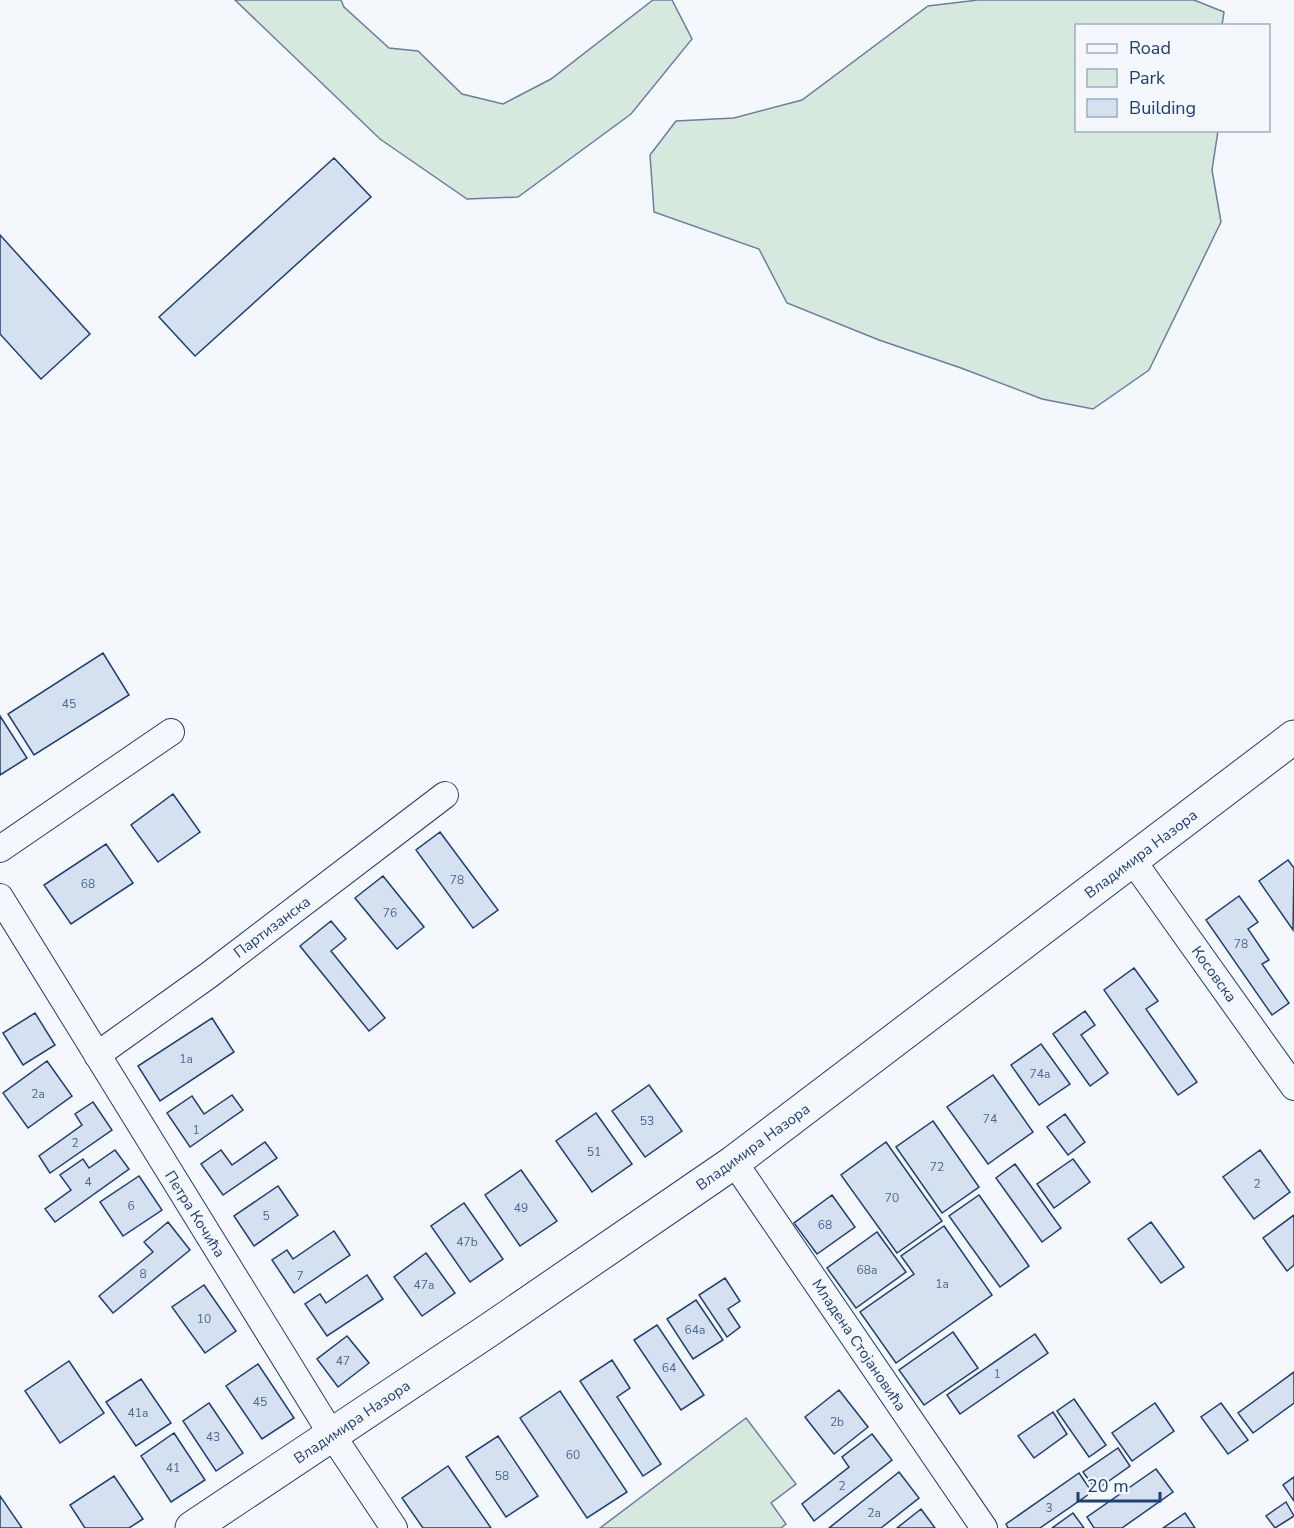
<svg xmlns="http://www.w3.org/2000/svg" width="1294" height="1528" viewBox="0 0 1294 1528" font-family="'Nunito Sans',sans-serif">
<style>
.green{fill:#d7e8df;stroke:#687fa3;stroke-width:1.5}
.building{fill:#d5e0f0;stroke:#1d3f73;stroke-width:1.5}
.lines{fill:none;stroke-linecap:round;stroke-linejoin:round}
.street-casing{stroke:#1d3f73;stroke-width:28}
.secondary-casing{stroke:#1d3f73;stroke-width:35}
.street{stroke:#f4f7fb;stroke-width:26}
.secondary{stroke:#f4f7fb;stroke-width:33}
.labels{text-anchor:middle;stroke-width:4.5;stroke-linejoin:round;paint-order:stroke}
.number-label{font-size:12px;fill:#4b6792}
.street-label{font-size:15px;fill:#1d3f73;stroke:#f4f7fb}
</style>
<rect width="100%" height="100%" fill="#f4f7fb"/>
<path class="green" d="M235,0H341L344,7L389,48L418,51L462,94L503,104L551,79L653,0H672L692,39L631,114L518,197L467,199L380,139Z
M978,0H1194L1224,12L1222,25L1076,26V130L1218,131L1212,170L1221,222L1149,370L1093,409L1042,399L961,368L879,340L787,303L759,249L654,212L650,155L676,121L734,118L802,100L928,6Z
M746,1418L796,1484L771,1503L786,1524L781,1528H600Z"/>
<path class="building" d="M334,158L371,197L195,356L159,317Z
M0,235L90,334L41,379L0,334Z
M103,653L129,695L34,755L8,714Z
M0,716L27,758L0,775Z
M173,794L200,832L158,862L131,825Z
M440,832L498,910L473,928L416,850Z
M106,844L133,883L71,924L44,885Z
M1288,860L1294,868L1293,930L1259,881Z
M383,876L424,927L397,949L355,898Z
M1239,896L1258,922L1248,929L1269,960L1262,964L1289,1003L1272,1015L1206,920Z
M331,921L346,939L331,951L385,1018L369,1031L300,946Z
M1134,968L1158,1001L1146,1009L1197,1082L1178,1095L1104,990Z
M1085,1011L1095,1025L1081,1035L1108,1073L1090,1086L1053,1034Z
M35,1013L55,1045L23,1065L3,1033Z
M212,1018L234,1052L160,1101L138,1066Z
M1041,1044L1070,1084L1039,1105L1011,1065Z
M47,1061L72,1096L28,1128L3,1093Z
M993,1075L1033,1132L988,1164L947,1107Z
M649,1085L682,1131L645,1157L612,1111Z
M232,1095L243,1110L190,1147L167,1113L192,1096L204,1114Z
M93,1102L112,1130L50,1173L39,1156L82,1125L75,1114Z
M596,1113L632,1164L592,1192L556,1141Z
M1065,1114L1085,1142L1068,1155L1047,1127Z
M933,1121L979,1187L942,1213L896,1147Z
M265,1142L277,1158L223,1195L201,1164L221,1150L232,1165Z
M886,1142L942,1221L897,1253L841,1175Z
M115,1150L129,1169L55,1222L45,1209L71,1190L60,1175L83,1159L89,1168Z
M1260,1150L1290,1192L1254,1219L1223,1177Z
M1073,1159L1090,1182L1054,1208L1037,1184Z
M1015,1164L1061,1228L1042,1242L996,1178Z
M521,1170L557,1221L520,1246L485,1195Z
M139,1176L162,1210L123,1236L100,1202Z
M278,1186L298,1215L254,1246L234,1216Z
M832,1195L855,1227L817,1254L794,1223Z
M979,1195L1029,1266L1000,1287L949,1216Z
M464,1203L503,1259L470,1282L431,1226Z
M1294,1215V1265L1287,1271L1263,1238Z
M168,1222L190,1250L113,1313L99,1296L153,1252L144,1242Z
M1151,1222L1184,1267L1161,1283L1128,1239Z
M944,1226L992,1295L896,1363L860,1312L914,1274L901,1256Z
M334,1231L350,1255L294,1293L272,1260L287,1250L293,1259Z
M877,1232L906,1272L856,1308L827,1268Z
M426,1253L455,1293L422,1316L394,1277Z
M367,1275L383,1299L327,1336L305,1304L320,1294L326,1303Z
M725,1278L740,1301L728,1309L740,1327L727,1337L699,1295Z
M204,1285L236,1331L205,1353L172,1307Z
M696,1300L723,1340L693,1359L667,1319Z
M657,1325L704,1395L681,1410L634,1340Z
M953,1332L978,1368L924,1405L899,1370Z
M1035,1334L1048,1353L960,1414L947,1395Z
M347,1336L369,1363L338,1387L317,1359Z
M612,1360L630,1388L617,1397L661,1464L643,1476L580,1381Z
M69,1361L104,1413L60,1443L25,1391Z
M258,1364L294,1418L262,1439L226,1386Z
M1294,1372V1403L1253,1433L1238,1413Z
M141,1379L171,1423L136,1446L106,1402Z
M839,1390L868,1427L834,1454L805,1417Z
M560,1391L627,1492L587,1518L520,1418Z
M1074,1399L1106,1445L1089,1457L1057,1411Z
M209,1403L243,1453L216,1471L183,1421Z
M1155,1403L1174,1431L1132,1461L1112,1433Z
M1221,1403L1248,1440L1228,1454L1201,1417Z
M1053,1412L1067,1434L1034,1458L1018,1436Z
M174,1433L205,1480L171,1502L141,1456Z
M872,1434L892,1460L814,1521L802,1504L849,1467L842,1457Z
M498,1436L538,1496L506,1517L466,1457Z
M1118,1448L1130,1466L1096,1490L1083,1472Z
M448,1466L491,1528H423L402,1498Z
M1156,1469L1173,1492L1122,1528H1094L1087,1517Z
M899,1472L919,1498L881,1528H829Z
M1079,1473L1092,1492L1040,1528H1008L1006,1524Z
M114,1476L143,1519L129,1528H85L70,1505Z
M1294,1477V1501L1283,1485Z
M0,1496L22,1528H0Z
M1286,1502L1294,1516L1275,1528L1266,1516Z
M921,1509L935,1528H897Z
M1073,1513L1084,1528H1052Z
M1185,1513L1195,1528H1163Z"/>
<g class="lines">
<g class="street-casing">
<path id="street" d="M0,849L171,732
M1133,861L1294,1087
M0,897L332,1435L394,1528
M97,1055L209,975L445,795
M734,1162L984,1528"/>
</g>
<g class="secondary-casing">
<path id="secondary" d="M192,1528L489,1330L734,1162L1294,737"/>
</g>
<use href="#street" class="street"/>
<use href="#secondary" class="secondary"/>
</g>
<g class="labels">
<g class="number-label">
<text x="69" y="708">45</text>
<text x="457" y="884">78</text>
<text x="88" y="888">68</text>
<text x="390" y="917">76</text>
<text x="1241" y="948">78</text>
<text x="186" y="1063">1a</text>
<text x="1040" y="1078">74a</text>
<text x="38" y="1098">2a</text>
<text x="990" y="1123">74</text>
<text x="647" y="1125">53</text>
<text x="196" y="1134">1</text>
<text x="75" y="1147">2</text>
<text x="594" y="1156">51</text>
<text x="937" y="1171">72</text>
<text x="88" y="1186">4</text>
<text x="1257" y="1188">2</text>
<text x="892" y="1202">70</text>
<text x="131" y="1210">6</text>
<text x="521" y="1212">49</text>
<text x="266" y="1220">5</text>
<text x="825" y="1229">68</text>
<text x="467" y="1246">47b</text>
<text x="867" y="1274">68a</text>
<text x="143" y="1278">8</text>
<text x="300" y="1280">7</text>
<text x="942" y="1288">1a</text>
<text x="424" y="1289">47a</text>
<text x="204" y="1323">10</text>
<text x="695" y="1334">64a</text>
<text x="343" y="1365">47</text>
<text x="669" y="1372">64</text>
<text x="997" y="1378">1</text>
<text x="260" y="1406">45</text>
<text x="138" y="1417">41a</text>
<text x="837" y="1426">2b</text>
<text x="213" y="1441">43</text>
<text x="573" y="1459">60</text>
<text x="173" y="1472">41</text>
<text x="502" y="1480">58</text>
<text x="842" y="1490">2</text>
<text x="1049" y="1512">3</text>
<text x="874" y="1517">2a</text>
</g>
<g class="street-label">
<text transform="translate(1141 854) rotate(-37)" y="5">Владимира Назора</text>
<text transform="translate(272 927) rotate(-37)" y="5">Партизанска</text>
<text transform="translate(1214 974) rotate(54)" y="5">Косовска</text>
<text transform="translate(753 1147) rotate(-36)" y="5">Владимира Назора</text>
<text transform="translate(195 1214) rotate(58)" y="5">Петра Кочића</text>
<text transform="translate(859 1345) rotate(56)" y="5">Младена Стојановића</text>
<text transform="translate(352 1422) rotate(-34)" y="5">Владимира Назора</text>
</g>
</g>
<rect x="1075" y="24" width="195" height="108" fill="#f4f7fb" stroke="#9eadc5" stroke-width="1.5"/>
<rect x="1087" y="44" width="30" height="9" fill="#f4f7fb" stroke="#9eadc5" stroke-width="1.5"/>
<text x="1129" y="54" font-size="18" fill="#1d3f73">Road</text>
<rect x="1087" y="69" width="30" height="18" fill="#d7e8df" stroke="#9eadc5" stroke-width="1.5"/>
<text x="1129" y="84" font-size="18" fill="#1d3f73">Park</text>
<rect x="1087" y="99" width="30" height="18" fill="#d5e0f0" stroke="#9eadc5" stroke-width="1.5"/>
<text x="1129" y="114" font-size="18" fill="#1d3f73">Building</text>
<path d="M1078 1492v9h82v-9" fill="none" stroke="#1d3f73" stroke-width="3"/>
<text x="1087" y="1492" font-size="18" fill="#1d3f73" stroke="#f4f7fb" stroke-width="4.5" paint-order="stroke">20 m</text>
</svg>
